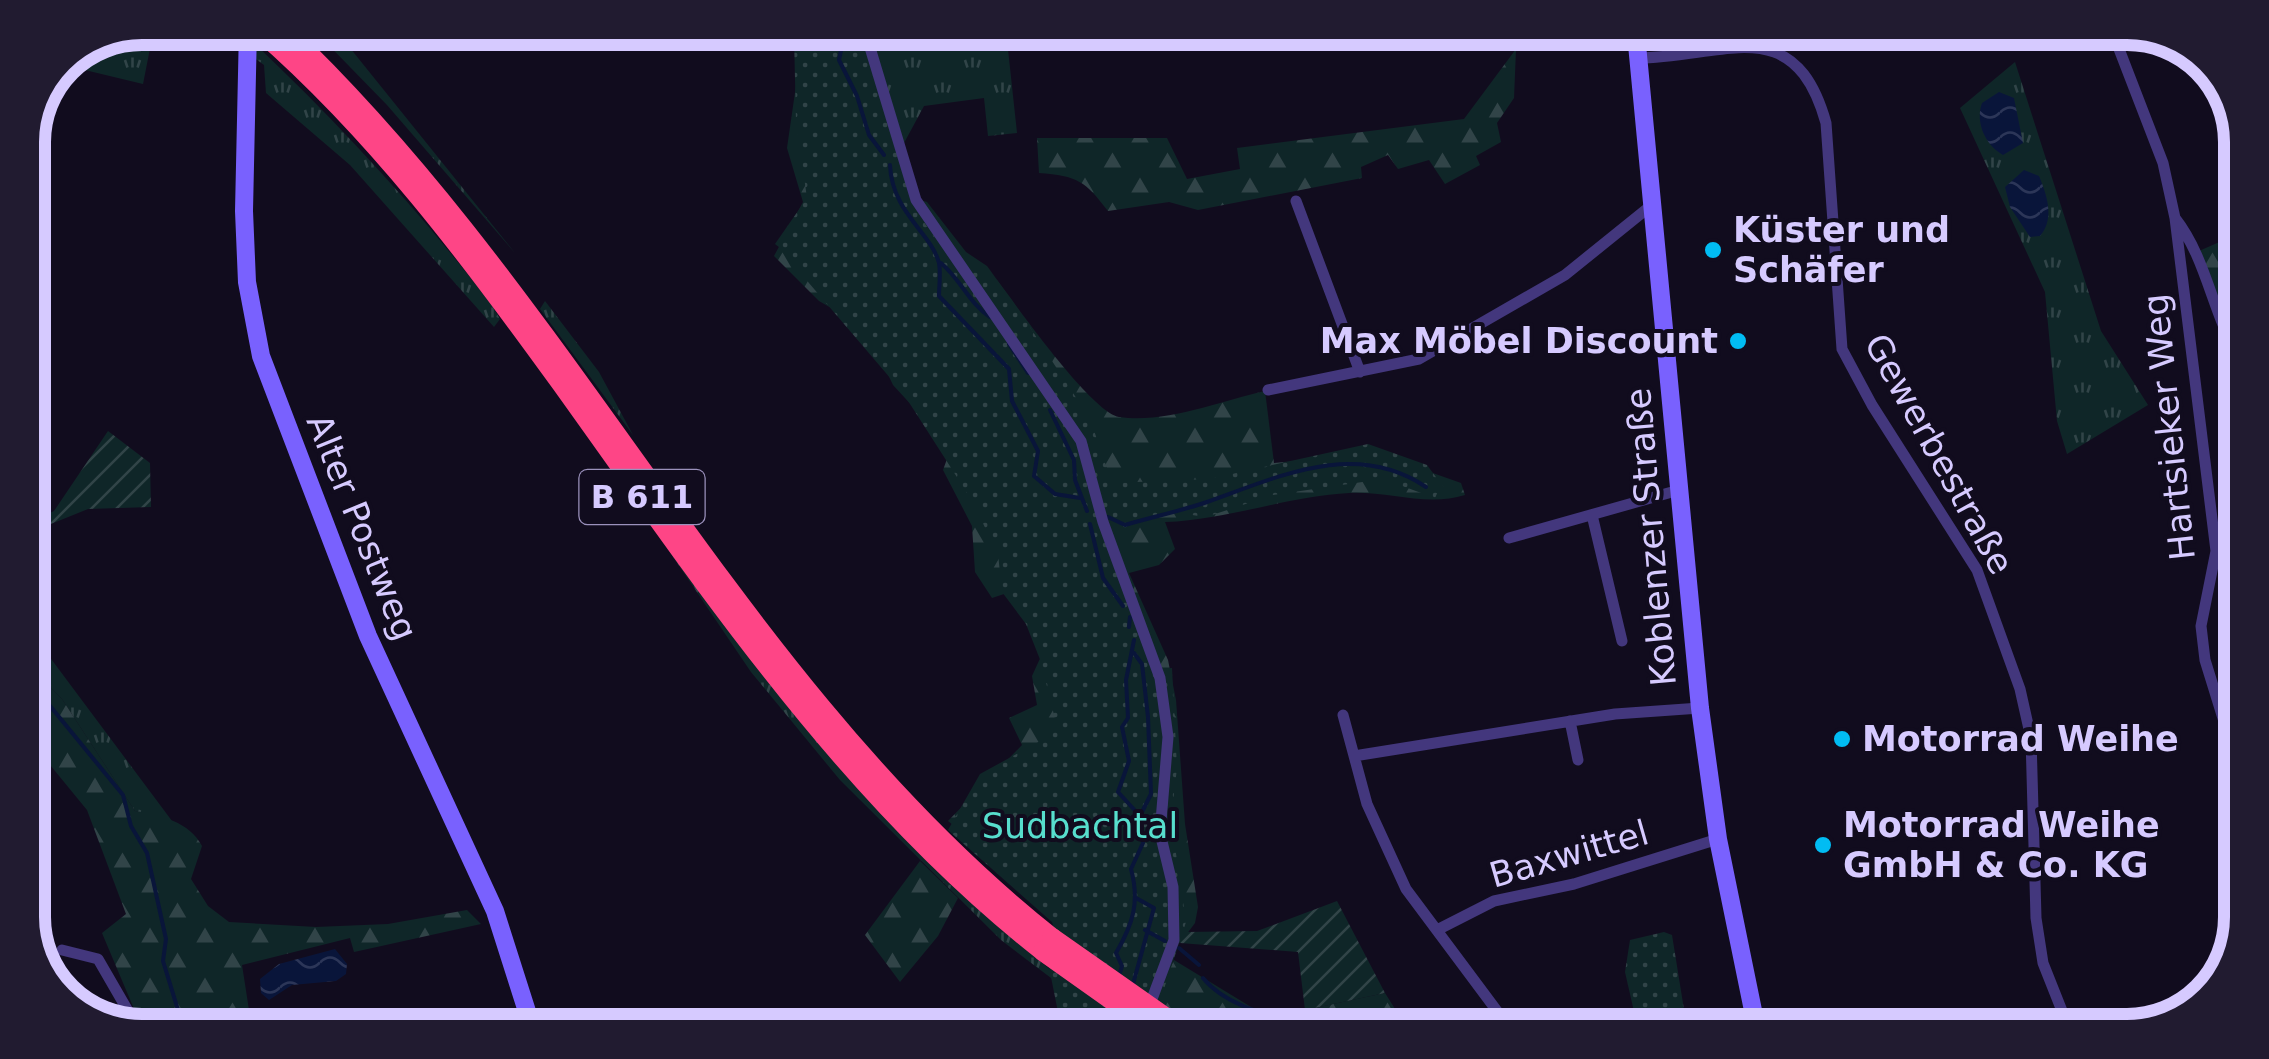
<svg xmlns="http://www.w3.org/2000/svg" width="2269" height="1059" viewBox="0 0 2269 1059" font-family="'DejaVu Sans',sans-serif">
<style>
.grass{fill:url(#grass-tufts)}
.forest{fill:url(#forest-firs)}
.park{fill:url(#park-dots)}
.garden{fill:url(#garden-furrows)}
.water{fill:url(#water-waves)}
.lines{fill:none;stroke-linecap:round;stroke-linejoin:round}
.stream{stroke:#09153a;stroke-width:4}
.street{stroke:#43377d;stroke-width:11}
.secondary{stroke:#7961fe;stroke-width:18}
.highway{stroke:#fe4586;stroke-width:20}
.highway-bridge{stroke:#fe4586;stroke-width:20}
.poi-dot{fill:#01bcf3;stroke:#110c1e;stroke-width:4}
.labels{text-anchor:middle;stroke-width:8;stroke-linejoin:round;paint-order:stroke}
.shield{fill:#110c1e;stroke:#9b91bc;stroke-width:2.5}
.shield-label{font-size:32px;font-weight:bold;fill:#d6caff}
.poi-label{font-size:35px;font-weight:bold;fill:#d6caff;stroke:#110c1e;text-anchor:start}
.street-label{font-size:35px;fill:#d6caff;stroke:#110c1e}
.park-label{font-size:35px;fill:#57decd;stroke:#110c1e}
.rim{fill:none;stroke:#d6caff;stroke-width:12}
</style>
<defs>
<pattern id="grass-tufts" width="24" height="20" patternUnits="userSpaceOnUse" patternTransform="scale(2.5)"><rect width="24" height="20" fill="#0f2628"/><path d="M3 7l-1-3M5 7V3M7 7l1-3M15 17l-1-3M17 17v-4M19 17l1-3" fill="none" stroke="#314448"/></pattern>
<pattern id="forest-firs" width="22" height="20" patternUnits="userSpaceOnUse" patternTransform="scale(2.5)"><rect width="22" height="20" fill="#0f2628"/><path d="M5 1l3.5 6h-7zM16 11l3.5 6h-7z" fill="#314448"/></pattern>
<pattern id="park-dots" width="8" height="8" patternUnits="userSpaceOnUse" patternTransform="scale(2.5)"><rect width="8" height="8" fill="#0f2628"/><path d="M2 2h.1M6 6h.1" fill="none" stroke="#314448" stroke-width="1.8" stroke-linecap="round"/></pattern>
<pattern id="garden-furrows" width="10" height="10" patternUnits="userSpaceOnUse" patternTransform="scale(2.5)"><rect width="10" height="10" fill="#0f2628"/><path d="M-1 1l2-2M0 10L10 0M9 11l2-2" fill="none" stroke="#314448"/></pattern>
<pattern id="water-waves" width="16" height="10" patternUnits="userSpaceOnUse" patternTransform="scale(2.5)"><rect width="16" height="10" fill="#09153a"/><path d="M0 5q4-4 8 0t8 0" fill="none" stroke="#2c3658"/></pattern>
</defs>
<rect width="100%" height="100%" fill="#110c1e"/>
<path class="grass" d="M142,28H154L143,84L60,64Z
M213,28H238C330,114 414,204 491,304L500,319L494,327L350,165L266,93L264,65Z
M312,28H331L350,48L515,253L387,105Z
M920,31H1006L1017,133L988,136L984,98L924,106L904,143L873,49L919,35Z
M2015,62L2101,331L2148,405L2067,454L2057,421L2045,292L1960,108Z
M545,301L599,372L633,435L540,309Z
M667,548C793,705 900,849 1058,976L1055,981L1001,940L840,780L751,672Z
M28,628L172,821L135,811L62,699L28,664Z"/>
<path class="forest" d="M804,30L866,31L920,200L927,202L966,252L987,266C1009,296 1090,412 1119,417C1165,424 1220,401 1265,391L1274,463L1376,453L1461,483L1465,495C1427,507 1388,491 1349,493C1287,496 1228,520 1165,522L1175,549L1159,565L1129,573L1168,660L1176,700L1185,824L1198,907L1195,923L1180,943L1090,934L948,821L1022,745L1009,718L1037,705L1032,676L1043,652L1010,592L992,598L975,572L972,526L943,470L951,448L893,385L866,328L819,301L774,256L803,202L787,148Z
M1516,49L1514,98L1497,123L1501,142L1476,156L1480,165L1445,184L1429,160L1398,169L1388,155L1361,167L1362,178L1198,210L1169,202L1108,211C1085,181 1078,176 1039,173L1037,138H1167L1187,179L1240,169L1237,148L1464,119Z
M2240,233L2239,351L2199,251Z
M28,664L62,699L135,811C160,815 190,822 202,846L191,879L208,906L229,922L316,927L388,924L467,910L481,924L354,952L350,938L242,965L251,1023H140L102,933L126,914L87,810L28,738Z
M920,861L958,898L938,936L900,982L865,935Z
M1174,960L1256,1010H1305L1385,993L1407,1028L1198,1027L1155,1000Z"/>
<path class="park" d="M806,30L862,31L918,214L955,265L997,280L1012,300L1090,419L1112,483L1209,479L1368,444L1427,465L1450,496L1439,489L1435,498L1383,479L1273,495L1206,517L1171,512L1122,530L1102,514L1157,669L1172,668L1177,768L1171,819L1186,922L1159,1004L1136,1027H1061L1049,967L1037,958L1055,931L1052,922L948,830L980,774L1053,734L1055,719L1041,662L1026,624L1002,592L998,554L971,499L903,393L791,262L792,257L775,244L807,198L796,121L794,37Z
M1664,932L1672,935L1686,1022L1638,1029L1625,972L1630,940Z"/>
<path class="garden" d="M108,431L150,463L151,507L88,509L36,530L33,521L54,511Z
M1337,901L1385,993L1305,1010L1298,952L1180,943L1186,932L1257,931Z"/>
<path class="water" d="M1999,92L2014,98L2023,143L2003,155C1985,145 1975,122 1982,103Z
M2024,170L2039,176C2047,195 2055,219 2040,236L2030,237L2010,207L2005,187Z
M335,949L347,964L346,974L336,981L292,985L269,1000L261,993L260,979L279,964Z"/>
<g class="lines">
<path class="stream" d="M845,31L839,60L857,96L869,135L884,155
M890,165C892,213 931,232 939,263C941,273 939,286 939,296L1009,369L1012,401L1038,451L1034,476L1055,494L1080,498
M941,263C961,280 969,303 990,317
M1009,344L1028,373
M1050,410L1074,460L1075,480L1087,511
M1108,517L1125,525C1152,517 1181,511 1207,502C1278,477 1355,439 1426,487
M1090,524L1103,578L1123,606
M1129,627L1130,617
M1134,640L1126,680L1128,718L1122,727L1129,761L1118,792L1140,816
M28,679L123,795L131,826L147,853L166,939L163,961L182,1023
M1145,930L1165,941
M1179,948L1199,965
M1119,976L1122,966L1116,953C1133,924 1140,902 1131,869L1143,843L1140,816L1151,794L1148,717L1142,664L1134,653
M1203,978C1220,999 1264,1020 1291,1013L1312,1028
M1133,984L1154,908L1136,898
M1107,1003L1110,1027"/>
<path class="street" d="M865,31L916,200L1081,441L1103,522L1160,678L1168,737L1160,833L1173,887L1174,940L1149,1007
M2114,36L2163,163L2175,218L2216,551L2201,626L2205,660L2235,757
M1638,58C1723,58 1794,9 1826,123L1842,349L1872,405L1977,570L2020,689L2031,738L2036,918L2043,963L2070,1031
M1296,201L1360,372
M2175,218C2207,259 2212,313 2239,357
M1268,390L1419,359L1565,275L1653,204
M1592,515L1622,641
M1509,538L1679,490
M1343,715L1367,804L1406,889L1500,1015
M1570,721L1578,760
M1354,756L1615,714L1700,708
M1437,930L1494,901L1574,884L1718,839
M62,950L98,959L135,1023"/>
<path class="secondary" d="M248,28L244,211L247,282L261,356L368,636L495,911L531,1024
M1636,34L1700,708L1718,839L1757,1030"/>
<path class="highway" d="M257,28C375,130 470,257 561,383C706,585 846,796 1043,951
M282,28C573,303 736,688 1052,938"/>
<path class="highway-bridge" d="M1052,938L1179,1027
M1043,951L1150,1027"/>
</g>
<g class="poi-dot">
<circle cx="1713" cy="250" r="10"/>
<circle cx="1738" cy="341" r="10"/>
<circle cx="1842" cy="739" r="10"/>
<circle cx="1823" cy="845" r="10"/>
</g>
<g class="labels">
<rect class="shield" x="579.5" y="470" width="125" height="54" rx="8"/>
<g class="shield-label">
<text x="642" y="508">B 611</text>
</g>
<g class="poi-label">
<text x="1733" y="242">Küster und<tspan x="1733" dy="40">Schäfer</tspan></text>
<text x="1718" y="353" text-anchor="end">Max Möbel Discount</text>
<text x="1862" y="751">Motorrad Weihe</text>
<text x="1843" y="837">Motorrad Weihe<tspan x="1843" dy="40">GmbH &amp; Co. KG</tspan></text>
</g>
<g class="street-label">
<text transform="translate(2169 427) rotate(-96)" y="12">Hartsieker Weg</text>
<text transform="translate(1939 454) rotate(61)" y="12">Gewerbestraße</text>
<text transform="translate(362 527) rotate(68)" y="12">Alter Postweg</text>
<text transform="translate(1651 537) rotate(-95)" y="12">Koblenzer Straße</text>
<text transform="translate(1569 854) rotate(-16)" y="12">Baxwittel</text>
</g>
<g class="park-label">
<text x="1080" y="838">Sudbachtal</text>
</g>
</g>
<path d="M0 0H2269V1059H0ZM142 45H2127A97 97 0 0 1 2224 142V917A97 97 0 0 1 2127 1014H142A97 97 0 0 1 45 917V142A97 97 0 0 1 142 45Z" fill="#211b30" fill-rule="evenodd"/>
<path class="rim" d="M142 45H2127A97 97 0 0 1 2224 142V917A97 97 0 0 1 2127 1014H142A97 97 0 0 1 45 917V142A97 97 0 0 1 142 45Z"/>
</svg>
